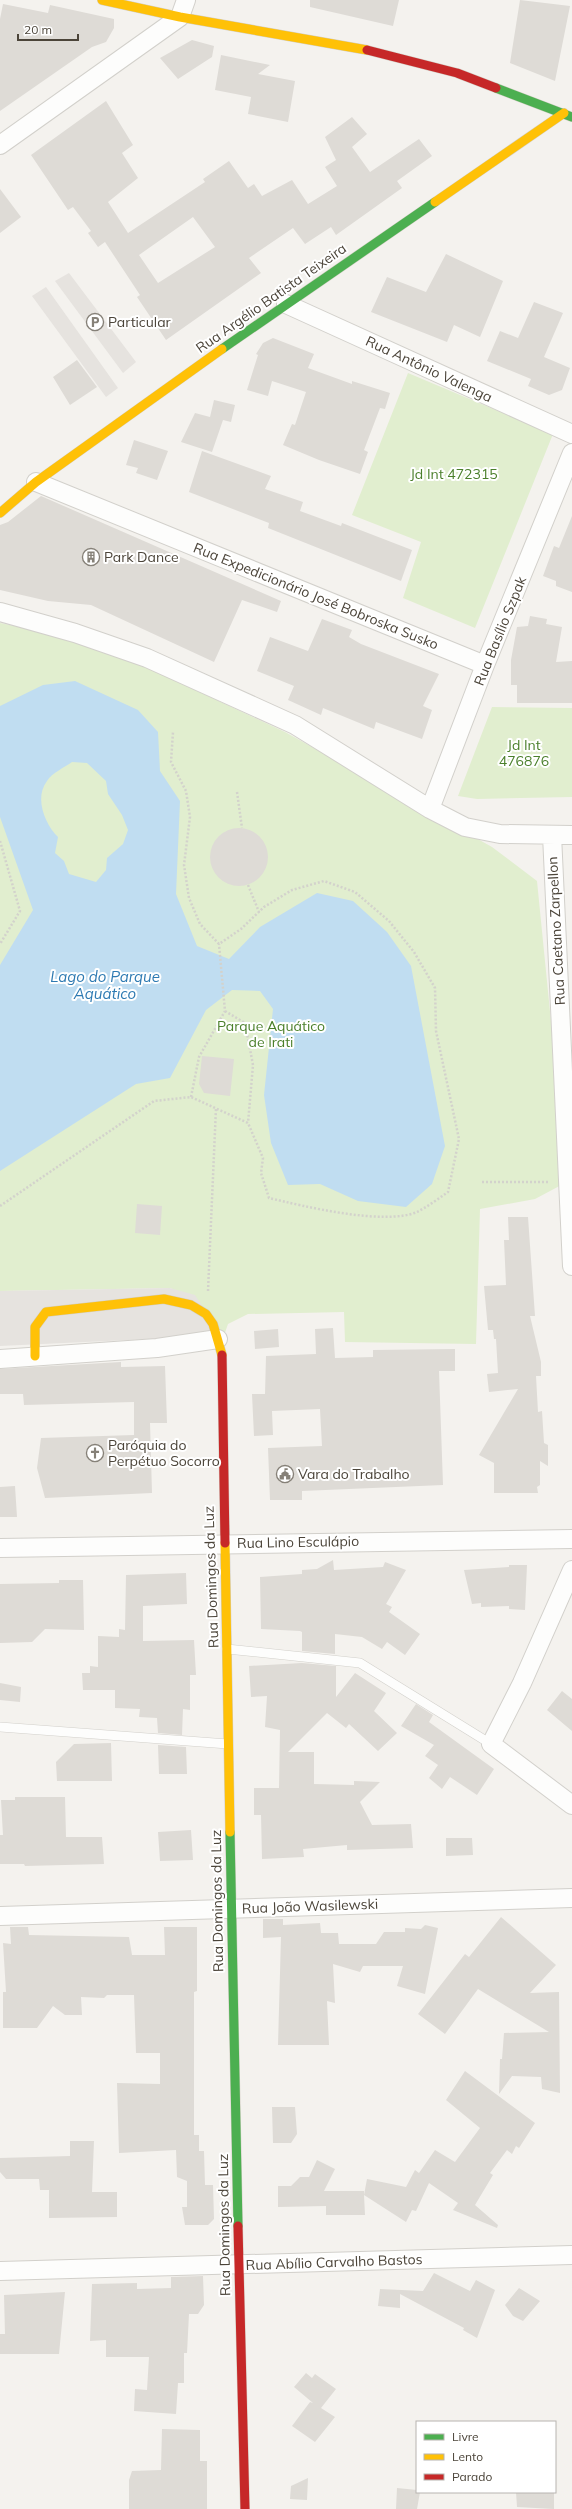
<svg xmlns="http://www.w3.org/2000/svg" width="572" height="2509" viewBox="0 0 572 2509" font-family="Mulish,sans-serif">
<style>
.green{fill:#e1eecf}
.parking{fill:#e6e3df}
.water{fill:#c0ddf1;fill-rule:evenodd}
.building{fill:#dedbd6;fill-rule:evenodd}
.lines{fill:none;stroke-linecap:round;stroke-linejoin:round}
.lane-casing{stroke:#d2d0cb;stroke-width:10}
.street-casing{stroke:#d2d0cb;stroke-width:20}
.fast-casing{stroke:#d3cfc5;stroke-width:10}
.slow-casing{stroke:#d3cfc5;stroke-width:10}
.jam-casing{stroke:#d3cfc5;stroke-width:10}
.path{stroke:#d3d2cc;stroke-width:2.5;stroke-dasharray:2 2;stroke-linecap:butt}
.lane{stroke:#fdfdfc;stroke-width:9}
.street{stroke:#fdfdfc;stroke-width:18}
.fast{stroke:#4caf50;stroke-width:9}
.slow{stroke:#ffc107;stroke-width:9}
.jam{stroke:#c62828;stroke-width:9}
.labels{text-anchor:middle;stroke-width:4;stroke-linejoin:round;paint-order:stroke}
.street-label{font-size:14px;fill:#4b4439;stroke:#fff}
.poi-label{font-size:14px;fill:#4b4439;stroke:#fff;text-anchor:start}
.park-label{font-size:14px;fill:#4a7f2a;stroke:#fff}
.water-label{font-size:15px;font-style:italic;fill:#2e7ab2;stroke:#fff}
</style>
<rect width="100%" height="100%" fill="#f4f2ee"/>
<path class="green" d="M408,373L553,434L475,628L403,598L421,542L352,515Z
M0,623L59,635L142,665L285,732L492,847L537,881L567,1182L535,1199L480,1209L476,1344L345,1342L344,1312L248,1314L228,1324L219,1350L171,1288L0,1291Z
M492,707L572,708V797L477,799L458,796Z"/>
<path class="parking" d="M69,273L136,362L123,373L55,281Z
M46,287L118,388L106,397L32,296Z
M170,1288L195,1295L214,1324V1336L0,1346V1291Z"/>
<path class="water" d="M75,681L138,710L158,732L160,771L180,801L176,894L197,946L229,959L260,927L317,893L353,901L387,932L411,966L445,1146L432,1184L406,1207L358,1201L320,1184L288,1185L271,1143L264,1095L273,1009L260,991L232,990L206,1010L170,1078L136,1084L0,1171V965L33,910L0,817V706L43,685ZM72,762L87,763L106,781L108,794L122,815L128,830L123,844L107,858L106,870L96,882L69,874L64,861L55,853L58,837C45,824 34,798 47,781C52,773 65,767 72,762Z"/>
<path class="building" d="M310,0H399L393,26L310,7Z
M520,0L570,6L555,81L510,63Z
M3,4L48,13L50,5L114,19V28L106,42L92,47L0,111V19Z
M192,40L214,46L212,57L178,79L160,58Z
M221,55L270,65L258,74L295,81L288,122L248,114L251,97L215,90Z
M106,101L133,145L122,153L138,178L108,202L128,233L205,182L203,179L229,161L248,188L254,184L262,196L292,180L308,204L337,186L325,167L336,160L325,137L352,117L367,134L352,147L370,172L419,139L432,156L397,181L402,188L336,235L331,227L305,244L293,228L249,258L261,273L166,340L137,297L140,295L105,242L98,247L88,233L91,231L73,207L68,210L31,155ZM193,217L215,247L158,283L139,255Z
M0,189L21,217L0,233Z
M446,254L503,281L480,337L454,325L447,342L371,312L387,277L426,292Z
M534,302L563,313L544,357L570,368L562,390L549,395L528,386L531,379L487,361L500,331L518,338Z
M273,338L314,354L308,368L352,384V381L390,393L385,409L380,408L364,450L368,452L360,474L319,460L283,445L292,424L295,425L306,392L272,381L268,396L247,390L258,355L256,354L263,343Z
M77,360L97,387L70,405L53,377Z
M214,400L235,405L231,422L223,420L212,452L181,442L195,413L210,417Z
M134,440L168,451L157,480L136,473L138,468L126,465Z
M202,451L271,476L265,489L303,502L300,511L341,526L342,523L412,550L401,581L268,528L269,523L189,492Z
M41,496L281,601L277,612L242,600L214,662L91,605L48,601L0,590V525L8,522Z
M572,516V592L556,586V581L543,576L554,546L559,548Z
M530,616L547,619L546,624L562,627L556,662L572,661V703H517V685H511V660L517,627L528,626Z
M322,619L352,630L349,637L361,644L439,674L423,706L432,710L422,739L376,722L374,729L323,708L321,715L288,700L294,686L257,671L270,637L308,651Z
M210 857a29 29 0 1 1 58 0a29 29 0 1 1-58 0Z
M202,1056L234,1059L230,1096L204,1093L199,1084Z
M137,1204L162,1206L160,1235L135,1233Z
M508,1217H528L535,1316H530L541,1362V1376H536L538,1412L542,1411L544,1443L548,1445V1466L540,1461V1485L537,1487L538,1493H494V1463L479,1455L518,1389L489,1392L487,1374L498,1373L496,1339H494L493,1330H488L484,1286L506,1285L504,1240H509Z
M333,1328L335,1358L373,1357V1350L455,1349V1371H439L443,1485L302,1491V1500H270L268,1448L322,1446L320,1409L272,1411L273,1435L254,1436L252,1394H265L266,1356L316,1354L315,1329Z
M278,1329L279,1347L255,1349L254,1331Z
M121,1362V1367L165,1366L167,1423H150L152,1493L45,1498L37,1468L41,1438L134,1435V1402L24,1405L23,1394H0V1369Z
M15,1486L17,1517H0V1487Z
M333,1560L334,1570L383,1567L385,1562L406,1570L386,1604L392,1607L389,1612L420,1634L405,1655L387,1642L382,1649L362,1637L335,1634V1654L302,1651V1632L300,1631L261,1629L260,1577L302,1574V1570L317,1569Z
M509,1565H527L525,1610L509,1609V1606L481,1607V1603L472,1604L464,1570L509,1567Z
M186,1573L187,1604L143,1606V1641L194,1640L196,1675H190V1710L183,1709L182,1735L158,1733L157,1718L139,1717L140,1709L115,1708V1690H83L82,1673H90V1666L98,1667V1636L119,1637V1629L125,1630L126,1575Z
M59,1580H83L84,1630L45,1629L32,1642L0,1643V1584L59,1583Z
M302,1663L336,1666V1697L355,1673L386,1693L374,1711L397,1733L378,1751L349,1724L346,1728L327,1713L288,1752H314V1784L354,1785V1781L380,1782L360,1802L372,1825L411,1824L413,1848L347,1850V1845L303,1849L304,1857L262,1859L261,1815H254V1788H279L280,1730L265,1727L267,1696L251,1697L249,1666Z
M0,1683L21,1687L20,1702L0,1700Z
M562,1691L572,1699V1731L547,1710Z
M416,1704L433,1715L429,1722L494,1769L477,1795L450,1777L442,1789L429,1778L438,1765L425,1756L434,1745L401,1726Z
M111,1743L112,1781H57L56,1762L74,1744Z
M158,1745L186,1747L187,1774H159Z
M15,1797H65L66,1837H102L104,1864L25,1866L24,1864H0V1835H3L1,1800H15Z
M191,1830L193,1860L160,1861L158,1832Z
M446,1838H472L473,1855L446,1856Z
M501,1917L556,1965L530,1993L559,1992L560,2093L542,2089L541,2077L512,2076L499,2094L500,2059H502L504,2033L549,2032L478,1989L445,2034L418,2014L465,1954L469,1957Z
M263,1919H283V1925L320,1923L321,1933H338L339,1944H376L384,1932H405V1928L421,1929L425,1925L438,1928L425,1994L397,1986L403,1966H363L360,1972L333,1964L335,2003L327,2001L329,2045H278L281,1937L263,1938Z
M10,1927H28L29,1935L129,1937L132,1955H165L164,1927H197V1991L194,1992V2135H199V2151H204L205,2185H213L214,2219L208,2225H185L182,2207H187V2181L177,2177L176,2150L119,2153L117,2083L160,2084V2053H136L134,1995H107L104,1998L81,1997L82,2015H65L53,2006L37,2028H3V1992H6L3,1943L11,1944Z
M465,2071L535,2123L519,2148L516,2146L512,2154L507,2150L490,2173L493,2175L475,2205L498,2225L497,2228L453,2210L458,2203L429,2183L416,2211L412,2210L406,2222L364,2195L365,2215H326V2206L278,2207V2186H291L300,2177H309L317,2160L335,2169L324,2191H364V2195L367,2179L406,2187L415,2170L419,2173L435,2150L455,2162L480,2128L446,2100Z
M272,2107H295L297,2134L291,2143H273Z
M70,2141H94L92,2192H117V2217L49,2218V2190H40L39,2179H6L0,2172V2158L70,2156Z
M434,2273L470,2291L476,2280L495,2290L477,2338L463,2330L464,2328L400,2294V2308L378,2306L380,2289L423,2291Z
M203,2276L204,2305L198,2314H189L187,2353H184V2383H178L176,2414L134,2411L135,2389L147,2390L149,2357H106V2340L90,2341L92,2284L137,2283V2289L171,2288V2277Z
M519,2288L540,2301L523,2321L513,2316L505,2305Z
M65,2292L59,2354H0V2334H5L4,2295Z
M306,2373L312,2378L315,2374L336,2389L321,2408L335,2417L315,2442L292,2426L310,2402L313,2403L294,2387Z
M162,2429L200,2430V2461H207V2509H129V2480L132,2471L161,2470Z
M308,2478L307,2500L290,2499L291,2486Z
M397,2488L417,2490V2492H420L417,2509H396Z
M516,2492H554V2509L517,2507Z"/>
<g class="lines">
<g class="lane-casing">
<path id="lane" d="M227,1649L360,1663L491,1744
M0,1727L228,1744"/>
</g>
<g class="street-casing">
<path id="street" d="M0,145L180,17L186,0
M286,304L572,434
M36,482L485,665
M0,612L75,633L147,658L295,725L430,809L465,827L500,834L572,835
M430,809L485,665L572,453
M552,835L572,1266
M0,1359L157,1348L218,1339
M0,1548L572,1539
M572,1570L522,1683L491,1744L572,1805
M0,1916L572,1898
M0,2271L572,2255"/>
</g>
<g class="fast-casing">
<path id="fast" d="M496,88L572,117
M222,349L435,202
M230,1832L238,2226"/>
</g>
<g class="slow-casing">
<path id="slow" d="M102,0L180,17L367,50
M435,202L564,113
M0,513L36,482L222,349
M35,1356V1327L46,1312L164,1299L191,1305L206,1314L213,1324L222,1355
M225,1543L230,1832"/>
</g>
<g class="jam-casing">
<path id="jam" d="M367,50L457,73L496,88
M222,1355L225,1543
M238,2226L245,2509"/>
</g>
<path class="path" d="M237,792L242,828
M0,841L20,911L0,944
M248,885L259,912
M225,1011L245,1023L253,1065L248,1123
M191,1097L199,1057L225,1011L219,944
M482,1182H549
M0,1206L154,1101L191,1097L248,1123L263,1158L261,1173L269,1198C303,1206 384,1226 417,1212C427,1207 438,1199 448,1192L459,1139L436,1031L435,988L414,952L389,921L355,892L324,881L292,890L264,907L241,929L219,944L200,924L189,898L184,865L190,817L186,791L171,762L173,732
M208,1291L216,1108"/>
<use href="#lane" class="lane"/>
<use href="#street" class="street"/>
<use href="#fast" class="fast"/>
<use href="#slow" class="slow"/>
<use href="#jam" class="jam"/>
</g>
<defs>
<g id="parking-ring" transform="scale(0.9)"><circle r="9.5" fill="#fff" stroke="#868178" stroke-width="1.5"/><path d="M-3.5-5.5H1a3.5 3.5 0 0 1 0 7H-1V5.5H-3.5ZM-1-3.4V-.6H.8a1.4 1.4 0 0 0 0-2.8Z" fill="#868178"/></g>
<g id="building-ring" transform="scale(0.9)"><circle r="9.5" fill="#fff" stroke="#868178" stroke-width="1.5"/><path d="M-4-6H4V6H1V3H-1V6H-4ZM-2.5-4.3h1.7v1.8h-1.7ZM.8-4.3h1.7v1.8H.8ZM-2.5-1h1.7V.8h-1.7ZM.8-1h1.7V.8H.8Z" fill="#868178"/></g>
<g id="church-ring" transform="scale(0.9)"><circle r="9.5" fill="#fff" stroke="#868178" stroke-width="1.5"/><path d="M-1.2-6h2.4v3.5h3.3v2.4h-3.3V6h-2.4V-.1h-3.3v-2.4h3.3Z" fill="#868178"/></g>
<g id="civic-ring" transform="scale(0.9)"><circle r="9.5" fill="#fff" stroke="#868178" stroke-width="1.5"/><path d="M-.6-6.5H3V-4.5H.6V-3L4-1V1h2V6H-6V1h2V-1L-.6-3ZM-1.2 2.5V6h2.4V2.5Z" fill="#868178"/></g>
</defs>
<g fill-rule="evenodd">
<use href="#parking-ring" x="95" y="322"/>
<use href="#building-ring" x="91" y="557"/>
<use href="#church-ring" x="95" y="1453"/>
<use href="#civic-ring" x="285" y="1474"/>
</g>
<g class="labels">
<g class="street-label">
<text transform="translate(271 298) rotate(-35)" y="5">Rua Argélio Batista Teixeira</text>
<text transform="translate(429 369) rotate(25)" y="5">Rua Antônio Valenga</text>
<text transform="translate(316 596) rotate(22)" y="5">Rua Expedicionário José Bobroska Susko</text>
<text transform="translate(500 631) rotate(-68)" y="5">Rua Basílio Szpak</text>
<text transform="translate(556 931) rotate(-93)" y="5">Rua Caetano Zarpellon</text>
<text transform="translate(298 1542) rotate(-1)" y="5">Rua Lino Esculápio</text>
<text transform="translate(211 1577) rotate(-92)" y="5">Rua Domingos da Luz</text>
<text transform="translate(217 1901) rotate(-91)" y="5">Rua Domingos da Luz</text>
<text transform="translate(310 1906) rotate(-2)" y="5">Rua João Wasilewski</text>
<text transform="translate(224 2225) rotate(-91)" y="5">Rua Domingos da Luz</text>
<text transform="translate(334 2262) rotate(-2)" y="5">Rua Abílio Carvalho Bastos</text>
</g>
<g class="poi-label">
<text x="108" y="327">Particular</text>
<text x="104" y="562">Park Dance</text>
<text x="108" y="1450">Paróquia do<tspan x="108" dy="16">Perpétuo Socorro</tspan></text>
<text x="298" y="1479">Vara do Trabalho</text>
</g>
<g class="park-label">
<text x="454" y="479">Jd Int 472315</text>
<text x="524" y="750">Jd Int<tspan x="524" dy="16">476876</tspan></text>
<text x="271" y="1031">Parque Aquático<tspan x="271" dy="16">de Irati</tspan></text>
</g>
<g class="water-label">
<text x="105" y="982">Lago do Parque<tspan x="105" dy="17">Aquático</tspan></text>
</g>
</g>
<rect x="416" y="2421" width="140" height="72" fill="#ffffff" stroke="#b7b4b0"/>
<rect x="424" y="2434" width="20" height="6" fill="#4caf50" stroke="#b7b4b0"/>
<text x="452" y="2441" font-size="12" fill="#4b4439">Livre</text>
<rect x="424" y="2454" width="20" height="6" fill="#ffc107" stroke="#b7b4b0"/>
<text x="452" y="2461" font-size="12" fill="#4b4439">Lento</text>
<rect x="424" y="2474" width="20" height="6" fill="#c62828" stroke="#b7b4b0"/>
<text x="452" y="2481" font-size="12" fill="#4b4439">Parado</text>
<path d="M18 34v6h60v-6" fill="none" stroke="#4b4439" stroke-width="2"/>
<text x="24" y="34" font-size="12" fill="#4b4439" stroke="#ffffff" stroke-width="3" paint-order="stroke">20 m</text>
</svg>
